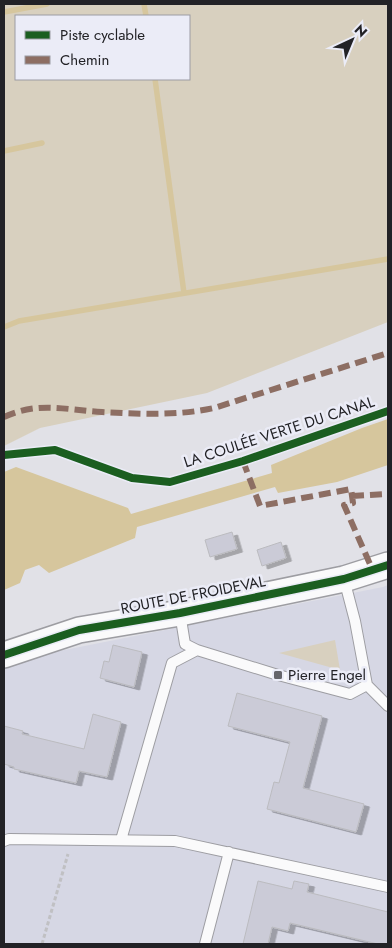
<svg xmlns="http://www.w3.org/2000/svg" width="392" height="948" viewBox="0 0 392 948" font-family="Jost,sans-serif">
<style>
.built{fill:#d6d7e4}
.green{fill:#d8d0bf;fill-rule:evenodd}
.water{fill:#d6c69d}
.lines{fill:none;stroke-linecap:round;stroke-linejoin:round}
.stream{stroke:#d6c69d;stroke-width:5.5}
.building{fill:#cbcbd7;stroke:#bbbbbf;filter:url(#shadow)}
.service-casing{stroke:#9d9da2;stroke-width:12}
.tertiary-casing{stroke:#9d9da2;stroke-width:28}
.path{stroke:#c0c0c3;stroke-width:3;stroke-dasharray:4 2.5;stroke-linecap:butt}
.service{stroke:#fafafb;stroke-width:10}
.tertiary{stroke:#fafafb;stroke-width:25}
.quiet{stroke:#8d6e63;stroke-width:6;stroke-dasharray:12 6;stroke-linecap:butt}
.cycleway-casing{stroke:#ebecf7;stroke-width:11}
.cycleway{stroke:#1b5e20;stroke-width:8}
.poi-dot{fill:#65656a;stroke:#ebecf7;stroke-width:2}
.labels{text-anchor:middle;stroke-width:5;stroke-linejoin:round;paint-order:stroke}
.street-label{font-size:15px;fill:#222226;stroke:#ebecf7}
.poi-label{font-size:15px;fill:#222226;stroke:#ebecf7;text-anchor:start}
</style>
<defs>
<filter id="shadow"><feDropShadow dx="5.5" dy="3" stdDeviation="0" flood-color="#0004"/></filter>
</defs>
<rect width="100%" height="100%" fill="#e1e1e7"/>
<path class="built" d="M388,585V944H4V666L29,657L383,587Z"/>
<path class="green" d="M4,4H388V322L207,393L40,428L4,446ZM16,16H189V79H16Z
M335,640L340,670L279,653Z"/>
<path class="water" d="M388,419V465L337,482L278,493L275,487L137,527L135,538L49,573L39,565L25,570L20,583L4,590V472L16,467L128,508L131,514L272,473L271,465L362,428Z"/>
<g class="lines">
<path class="stream" d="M144,4L146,16
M4,12L47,4
M155,79L184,293
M4,151L42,143
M4,327L19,321L388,259"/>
</g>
<path class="building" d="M232,532L237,549L210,557L205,540Z
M281,542L286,558L262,566L257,550Z
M113,645L142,652L134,687L100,678L104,661L109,662Z
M237,693L322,716L303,788L364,804L356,832L267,809L274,782L279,783L290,742L228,726Z
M93,714L121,722L107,777L79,771L76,783L14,769V767L4,764V726L23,731L22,734L84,749Z
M258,881L292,889L294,881L309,884L307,892L388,912V944H378L290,923L288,931L272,927L268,944H243Z"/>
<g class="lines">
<g class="service-casing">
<path id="service" d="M180,613L185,644L197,650L278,675L350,694L367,685L355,621L344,579
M367,685L388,706
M121,840L172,663L197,650
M4,841L9,839L175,841L388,887
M205,944L229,852"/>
</g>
<g class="tertiary-casing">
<path id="tertiary" d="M4,655L79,630L180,613L344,579L388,565"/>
</g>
<path class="path" d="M42,944L68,854"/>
<use href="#service" class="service"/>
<use href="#tertiary" class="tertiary"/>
<path class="quiet" d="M4,417C38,401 66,410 102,412C140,414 177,416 214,408L388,353
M243,461L260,506L351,489L353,503L344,505L373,571
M352,496L388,494"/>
<g class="cycleway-casing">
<path id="cycleway" d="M4,455L55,450L132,478L170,482L243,461L388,411
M4,655L79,630L180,613L344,579L388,565"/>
</g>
<use href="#cycleway" class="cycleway"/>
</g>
<rect class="poi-dot" x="273" y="670" width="10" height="10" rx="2.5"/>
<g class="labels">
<g class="street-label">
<text transform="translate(279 432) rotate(-18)" y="5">LA COULÉE VERTE DU CANAL</text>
<text transform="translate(193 595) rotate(-11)" y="5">ROUTE DE FROIDEVAL</text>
</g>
<g class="poi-label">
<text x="288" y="680">Pierre Engel</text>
</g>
</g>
<rect width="392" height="948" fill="none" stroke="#222226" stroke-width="10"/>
<rect x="15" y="15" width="175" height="65" fill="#ebecf7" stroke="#9b9ba3"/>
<rect x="25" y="31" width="25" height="8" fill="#1b5e20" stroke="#9b9ba3"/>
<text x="60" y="40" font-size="15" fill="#222226">Piste cyclable</text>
<rect x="25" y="56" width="25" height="8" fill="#8d6e63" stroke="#9b9ba3"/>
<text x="60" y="65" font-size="15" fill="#222226">Chemin</text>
<g transform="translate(352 40) rotate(44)" stroke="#ebecf7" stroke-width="4" paint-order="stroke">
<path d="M0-4L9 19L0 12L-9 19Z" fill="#222226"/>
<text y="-8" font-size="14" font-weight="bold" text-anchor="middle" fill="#222226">N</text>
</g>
</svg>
